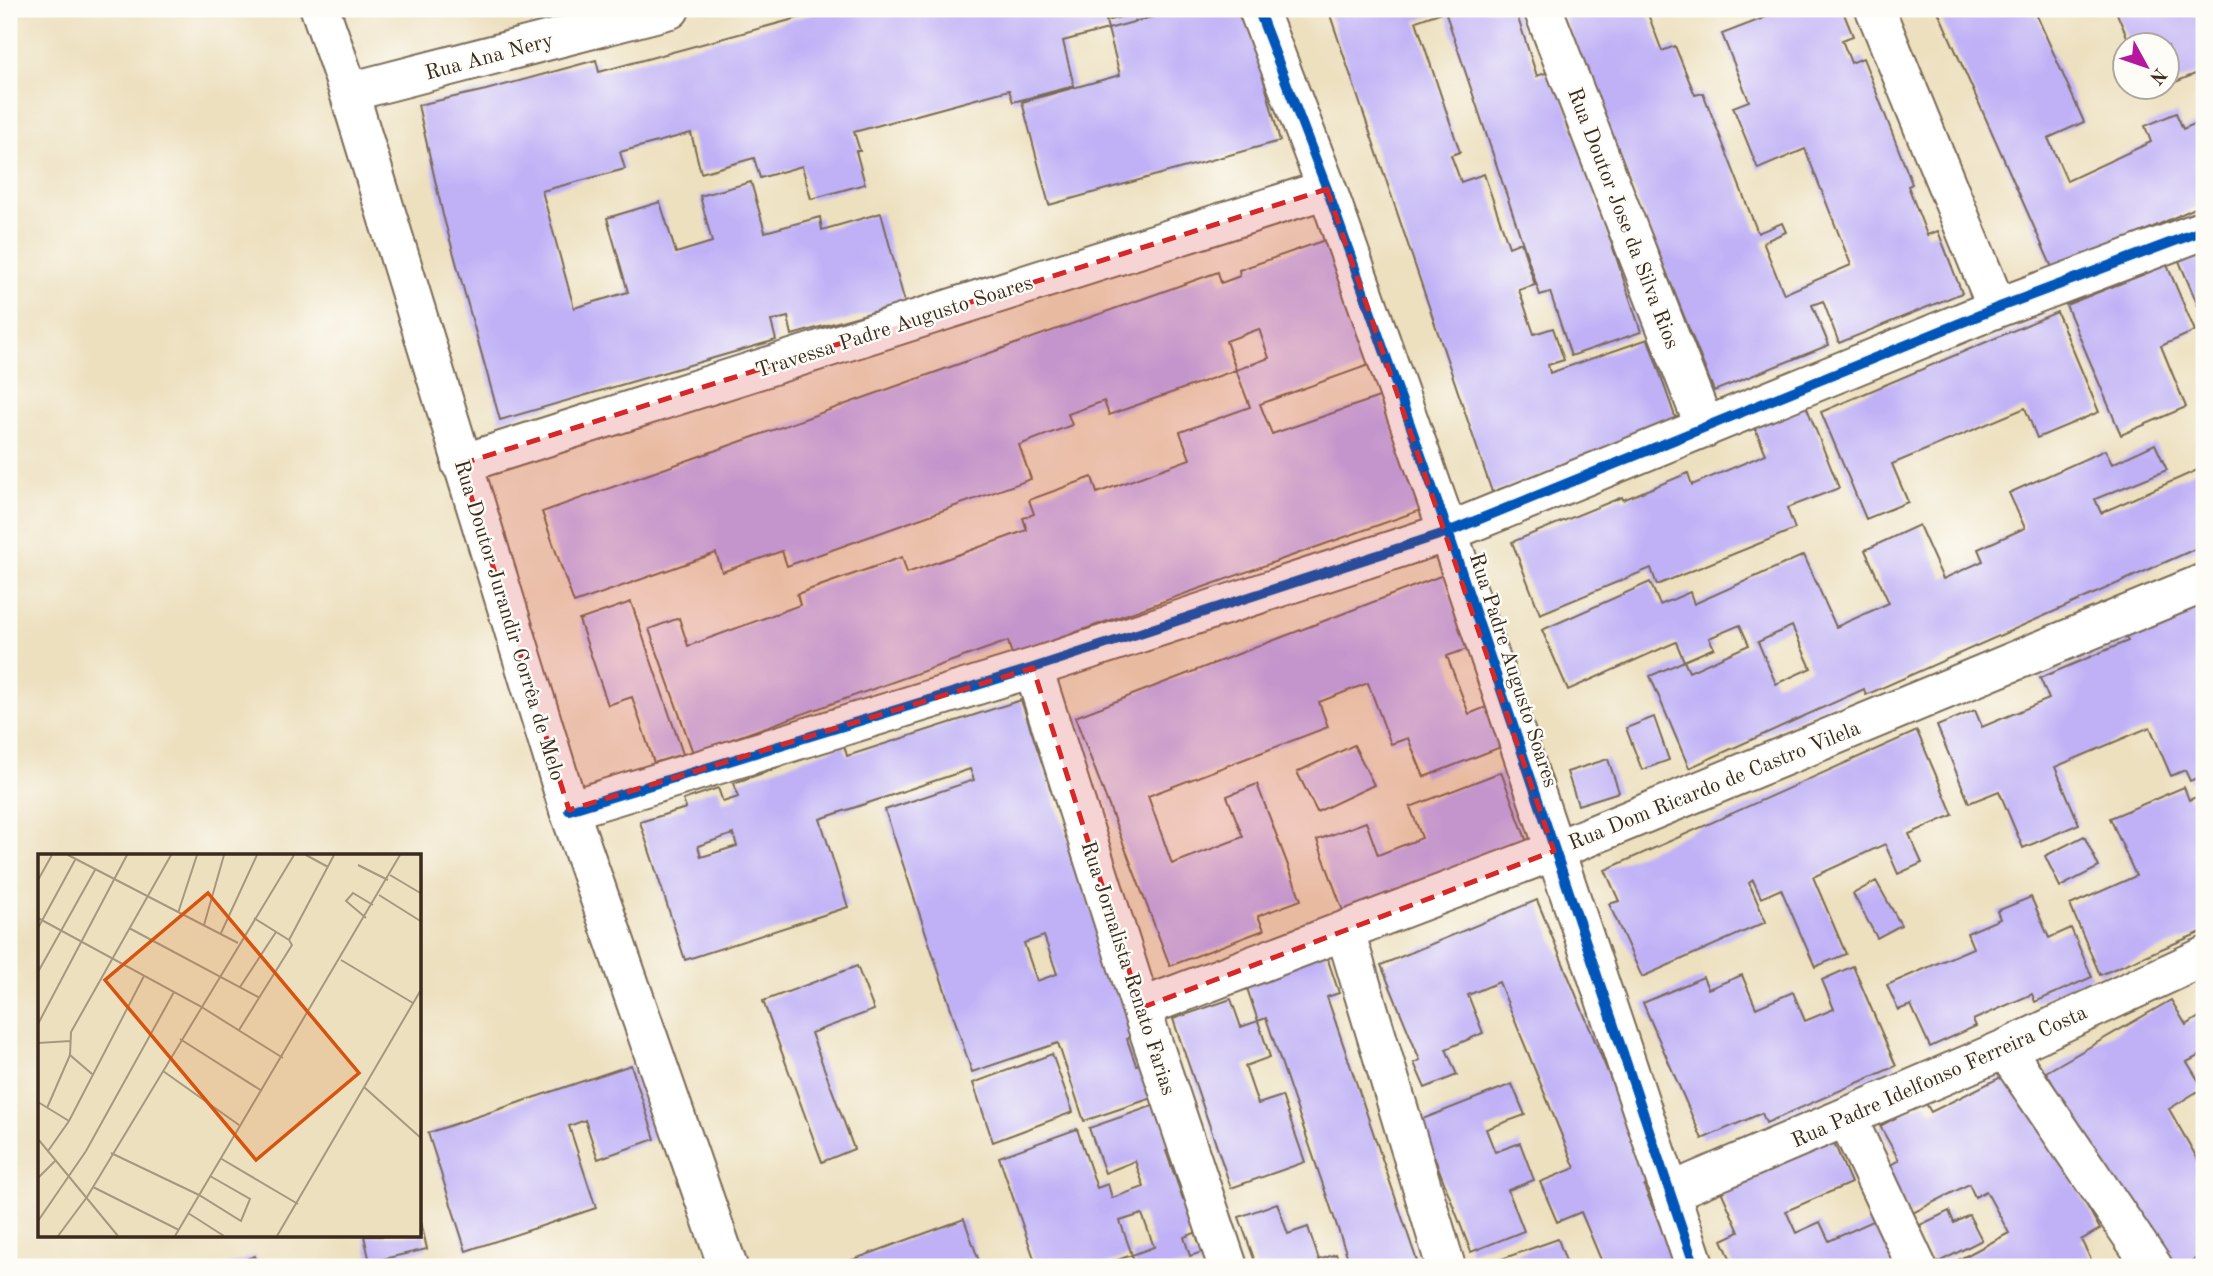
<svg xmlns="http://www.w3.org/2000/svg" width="2213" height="1276" viewBox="0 0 2213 1276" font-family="'Old Standard TT',serif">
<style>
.building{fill:#c0b1f6;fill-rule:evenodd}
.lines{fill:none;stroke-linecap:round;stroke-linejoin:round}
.minor-casing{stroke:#796a56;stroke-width:42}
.tertiary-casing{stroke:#796a56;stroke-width:42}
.minor{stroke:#fff;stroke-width:38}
.tertiary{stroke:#fff;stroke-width:38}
.cycleway-casing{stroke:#fdfcf7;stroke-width:15}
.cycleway{stroke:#0057b8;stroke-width:10}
.marked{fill:#d62828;fill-opacity:0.2;stroke:#d62828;stroke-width:5;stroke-dasharray:14 9;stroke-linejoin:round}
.labels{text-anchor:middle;stroke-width:5;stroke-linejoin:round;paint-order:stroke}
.street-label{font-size:21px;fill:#3b2a1e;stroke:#fdfcf7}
.inset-road{fill:none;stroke:#a6977f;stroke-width:2}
.view{fill:#d7540e;fill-opacity:0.15;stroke:#d7540e;stroke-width:3.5}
.inset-edge{fill:none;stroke:#3b2a1e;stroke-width:3.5}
</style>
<rect width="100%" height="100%" fill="#fdfcf7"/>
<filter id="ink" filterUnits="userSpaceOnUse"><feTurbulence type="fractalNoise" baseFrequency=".0143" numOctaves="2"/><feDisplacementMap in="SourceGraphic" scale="14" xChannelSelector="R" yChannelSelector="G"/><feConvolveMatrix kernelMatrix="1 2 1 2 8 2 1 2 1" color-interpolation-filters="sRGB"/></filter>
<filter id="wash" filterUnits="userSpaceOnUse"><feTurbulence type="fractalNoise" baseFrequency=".00686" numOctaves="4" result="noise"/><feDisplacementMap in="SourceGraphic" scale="28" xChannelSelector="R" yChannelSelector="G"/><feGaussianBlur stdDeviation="1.57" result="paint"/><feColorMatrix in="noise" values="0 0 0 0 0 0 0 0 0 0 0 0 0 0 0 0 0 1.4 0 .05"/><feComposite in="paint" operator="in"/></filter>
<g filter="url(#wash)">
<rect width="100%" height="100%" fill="#ede0bf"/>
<g id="blocks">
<path class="building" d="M831,9L1148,10L1106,21L1108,29L1063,41L1074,86L1013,102L1009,90L854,132L860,151H856L865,184L811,199L802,166L760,178L754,158L701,173L691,133L620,152L625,169L542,191L574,308L628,292L607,218L660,202L676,253L712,242L700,196L751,182L765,232L820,217L822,230L881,213L905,303L792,335L788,317L771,321L776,340L500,420L443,215L418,105L486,90L596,60L599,72Z
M1181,9H1245L1280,141L1049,205L1022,102L1120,75L1108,29Z
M1328,9H1515L1537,76L1554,70L1641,332L1571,356L1550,292L1540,295L1445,11L1416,21L1460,152L1451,155L1461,182L1484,174L1509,247L1521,242L1535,285L1519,290L1534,334L1553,328L1564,360L1548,365L1550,373L1648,339L1679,428L1492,492Z
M1561,9H1646L1662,51L1675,46L1695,95L1703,93L1758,233L1782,223L1786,232L1763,242L1784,294L1851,265L1805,149L1758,169L1733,107L1749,101L1722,34L1787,9H1842L1853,36L1842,40L1851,63L1863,58L1912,184L1908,186L1927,235L1938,231L1962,293L1839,343L1823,301L1812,305L1829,345L1714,391Z
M1937,9H2034L2084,122L2048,138L2067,181L2151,142L2145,126L2176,113L2183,129L2199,122L2204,133V204L2054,272Z
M2115,9H2204V95L2195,74L2168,85V46H2131Z
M1328,239L1372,364L1260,404L1272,434L1382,396L1421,510L1012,655L1008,641L693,753L649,629L679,618L688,646L800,605L797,594L902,557L907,573L1027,530L1023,518L1034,514L1029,500L1092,477L1097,493L1190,459L1180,432L1250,407L1236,370L1269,358L1259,329L1226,341L1236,370L1109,415L1104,401L1068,414L1072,425L1019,445L1031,479L787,566L782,551L722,572L716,553L574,603L542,512L1218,272L1221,283L1240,276L1239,270Z
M2204,249V320L2179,261Z
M2167,265L2195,331L2161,346L2186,407L2121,435L2066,305Z
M2057,312L2099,412L2037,438L2025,408L1892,464L1908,502L1866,519L1821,412Z
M1805,403L1839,488L1787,508L1795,529L1657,585L1651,568L1540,614L1512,542L1622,497L1623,500L1688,473L1692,485L1766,454L1753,424Z
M2155,444L2167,470L2095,499L2101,513L2204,467V545L1866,695L1864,689L1689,768L1650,676L1684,661L1689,672L1749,645L1740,625L1709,638L1714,648L1684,661L1676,642L1568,690L1542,630L1650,582L1660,605L1690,592L1694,604L1804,555L1836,627L1889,603L1865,550L1919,525L1943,579L1983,561L1978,549L2025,528L2009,493L2105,450L2112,464ZM1792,626L1811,668L1776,684L1758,642Z
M1443,575L1470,648L1447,656L1469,714L1491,705L1506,745L1424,777L1408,738L1391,744L1368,683L1319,702L1328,727L1148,796L1172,864L1243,837L1227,796L1257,784L1301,900L1258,916L1264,930L1170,966L1075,717Z
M631,602L683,754L654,763L632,697L608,705L579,620Z
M2204,602V775L2190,781L2185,770L2171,776L2150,727L2055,767L2079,824L2023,848L1999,791L1969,803L1937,726L1975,710L1982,727L2049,699L2040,678L2128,641L2125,636Z
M1021,700L1134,1036L1127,1039L1136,1065L1144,1063L1155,1097L1084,1121L1058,1043L972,1072L885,810L974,780L970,769L820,819L848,907L685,960L640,822L686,808L683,800L718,788L723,802L738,797L734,783L844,745L847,756ZM733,834L737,846L701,857L698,846ZM1044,936L1057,974L1037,981L1024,943Z
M1654,717L1669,760L1642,770L1626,728Z
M1917,731L1953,815L1909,834L1922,863L1898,874L1885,844L1813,877L1846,954L1815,967L1781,889L1761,898L1753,880L1749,883L1766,922L1642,977L1609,904L1619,901L1605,870Z
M1354,745L1374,785L1317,812L1297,772Z
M1608,759L1619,792L1578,805L1567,772Z
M1501,772L1527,842L1343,911L1317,840L1366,822L1378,855L1422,838L1410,807Z
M2184,787L2189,800L2204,794V931L2100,975L2070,905L2136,876L2110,818Z
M2084,836L2099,867L2060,887L2045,856Z
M1876,881L1901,925L1877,938L1853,894Z
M2031,897L2049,938L2071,928L2092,977L2035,1002L2032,994L1973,1020L1976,1026L1930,1047L1911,1005L1898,1010L1887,985L1973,948L1967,933L2000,919L1997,911Z
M1537,900L1653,1182L1644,1186L1677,1267H1604L1581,1212L1557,1222L1540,1182L1575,1168L1499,982L1468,995L1483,1033L1446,1049L1457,1075L1425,1088L1414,1063L1420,1060L1381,965Z
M1324,948L1339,993L1327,997L1419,1267H1351L1266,1018L1258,1021L1243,976Z
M857,966L874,1010L811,1033L854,1149L822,1162L763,1001Z
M1853,966L1896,1066L1766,1123L1762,1113L1702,1139L1643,1003L1703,977L1708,989L1742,975L1756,1008L1793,992L1805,1021L1834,1009L1822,980Z
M1231,999L1241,1027L1258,1021L1270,1057L1245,1066L1258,1104L1282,1096L1305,1162L1231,1188L1173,1019Z
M2171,1000L2186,1025L2204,1014V1053L2187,1062L2203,1088L2169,1109L2204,1170V1254L2181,1267H2158L2046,1072Z
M1052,1054L1073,1112L993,1142L973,1083Z
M631,1065L655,1139L598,1159L585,1120L569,1126L596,1208L466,1251L428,1133Z
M2009,1073L2057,1152L2100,1229L2081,1240L2095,1267H1945L2009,1233L1986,1191L1975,1197L1969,1184L1909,1215L1885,1168L1899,1160L1880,1126L1925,1102L1931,1112Z
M1512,1084L1525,1115L1486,1129L1495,1152L1520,1143L1534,1180L1508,1190L1524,1231L1471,1252L1420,1120Z
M1161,1103L1177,1147L1166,1151L1183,1199L1191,1197L1203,1230L1184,1237L1190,1256L1208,1250L1214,1267H1136L1132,1255L1154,1247L1142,1214L1120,1221L1132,1255L1096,1267H1037L999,1157L1077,1129L1097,1188L1108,1184L1112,1198L1144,1187L1135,1161L1105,1173L1089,1128Z
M1832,1138L1851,1183L1786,1211L1796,1233L1820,1222L1829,1241L1884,1216L1907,1267H1734L1722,1240L1739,1232L1719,1186Z
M1277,1203L1288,1234L1308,1227L1319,1260L1336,1254L1341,1267H1257L1239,1217Z
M1949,1211L1954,1223L1969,1215L1982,1240L1935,1264L1916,1227Z
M964,1219L981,1267H833Z
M421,1222L427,1249L370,1262L364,1236H420Z
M1558,1239L1568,1267H1479Z
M255,1256L259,1267H223Z"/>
</g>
</g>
<g filter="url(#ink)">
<use href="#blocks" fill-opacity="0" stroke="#796a56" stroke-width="2"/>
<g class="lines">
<g class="minor-casing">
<path id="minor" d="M1258,9L1327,189L1448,532L1695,1267
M1543,9L1705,428
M1875,9L1997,308
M349,92L670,9
M461,464L1327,189
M1033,668L1141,1008L1228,1267
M569,810L1033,668L1448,532L1997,308L2204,230
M1345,931L1446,1267
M1141,1008L1554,851L2204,583
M2005,1049L2153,1267
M1847,1118L1917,1267
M1671,1192L2005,1049L2204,957"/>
</g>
<g class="tertiary-casing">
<path id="tertiary" d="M320,9L349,92L569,810L728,1267"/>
</g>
<use href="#minor" class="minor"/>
<use href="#tertiary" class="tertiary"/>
<g class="cycleway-casing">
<path id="cycleway" d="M1258,9L1327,189L1448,532L1695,1267
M569,810L1033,668L1448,532L1997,308L2204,230"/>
</g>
<use href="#cycleway" class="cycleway"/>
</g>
</g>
<path class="marked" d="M1327,189L1554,851L1141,1008L1033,668L569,810L461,464Z"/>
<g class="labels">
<g class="street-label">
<text transform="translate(489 56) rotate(-15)" y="7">Rua Ana Nery</text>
<text transform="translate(1624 218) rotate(69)" y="7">Rua Doutor Jose da Silva Rios</text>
<text transform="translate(894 326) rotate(-18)" y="7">Travessa Padre Augusto Soares</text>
<text transform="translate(510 620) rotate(73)" y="7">Rua Doutor Jurandir Corrêa de Melo</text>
<text transform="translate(1514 670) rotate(72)" y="7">Rua Padre Augusto Soares</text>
<text transform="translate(1714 785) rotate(-22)" y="7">Rua Dom Ricardo de Castro Vilela</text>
<text transform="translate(1129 968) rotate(72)" y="7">Rua Jornalista Renato Farias</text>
<text transform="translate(1939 1076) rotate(-24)" y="7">Rua Padre Idelfonso Ferreira Costa</text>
</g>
</g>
<g transform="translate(38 854)">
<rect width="383" height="383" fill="#ede0bf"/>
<path class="inset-road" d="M30,1L200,89M268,1L290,13M320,11L350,26M352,21L384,40M0,26L14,1M341,41L384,68M140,59L159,1M0,64L162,152L245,204M216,64L251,86M328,64L308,47L315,39L335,51M166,71L186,1M0,74L37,6M91,74L222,144M183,79L219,1M303,106L375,149M0,118L57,16M202,133L238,78M0,170L89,1M201,176L254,91L251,86L296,1M142,185L224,237M0,189L32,187M125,217L201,271M54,220L32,201L33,178L133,1M326,233L384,285M0,248L31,267M9,254L32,201M0,285L80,382M10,297L31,267L106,122M73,299L161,341L203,367L212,345L172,322M182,304L260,350M0,324L18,306M55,333L141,376M150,359L186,382M0,367L48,297L136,138M20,382L49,343L256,1M137,382L362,1M239,382L384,134"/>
<path class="view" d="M170,39L321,219L218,306L67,126Z"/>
<rect width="383" height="383" class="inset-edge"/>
</g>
<rect width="2213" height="1276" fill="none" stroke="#fdfcf7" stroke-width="35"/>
<g transform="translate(2146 66) rotate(130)"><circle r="33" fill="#fdfcf7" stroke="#afa8a0" stroke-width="2"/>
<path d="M0-5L12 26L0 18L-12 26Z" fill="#b5179e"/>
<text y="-10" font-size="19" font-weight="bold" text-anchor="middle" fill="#3b2a1e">N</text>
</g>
</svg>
